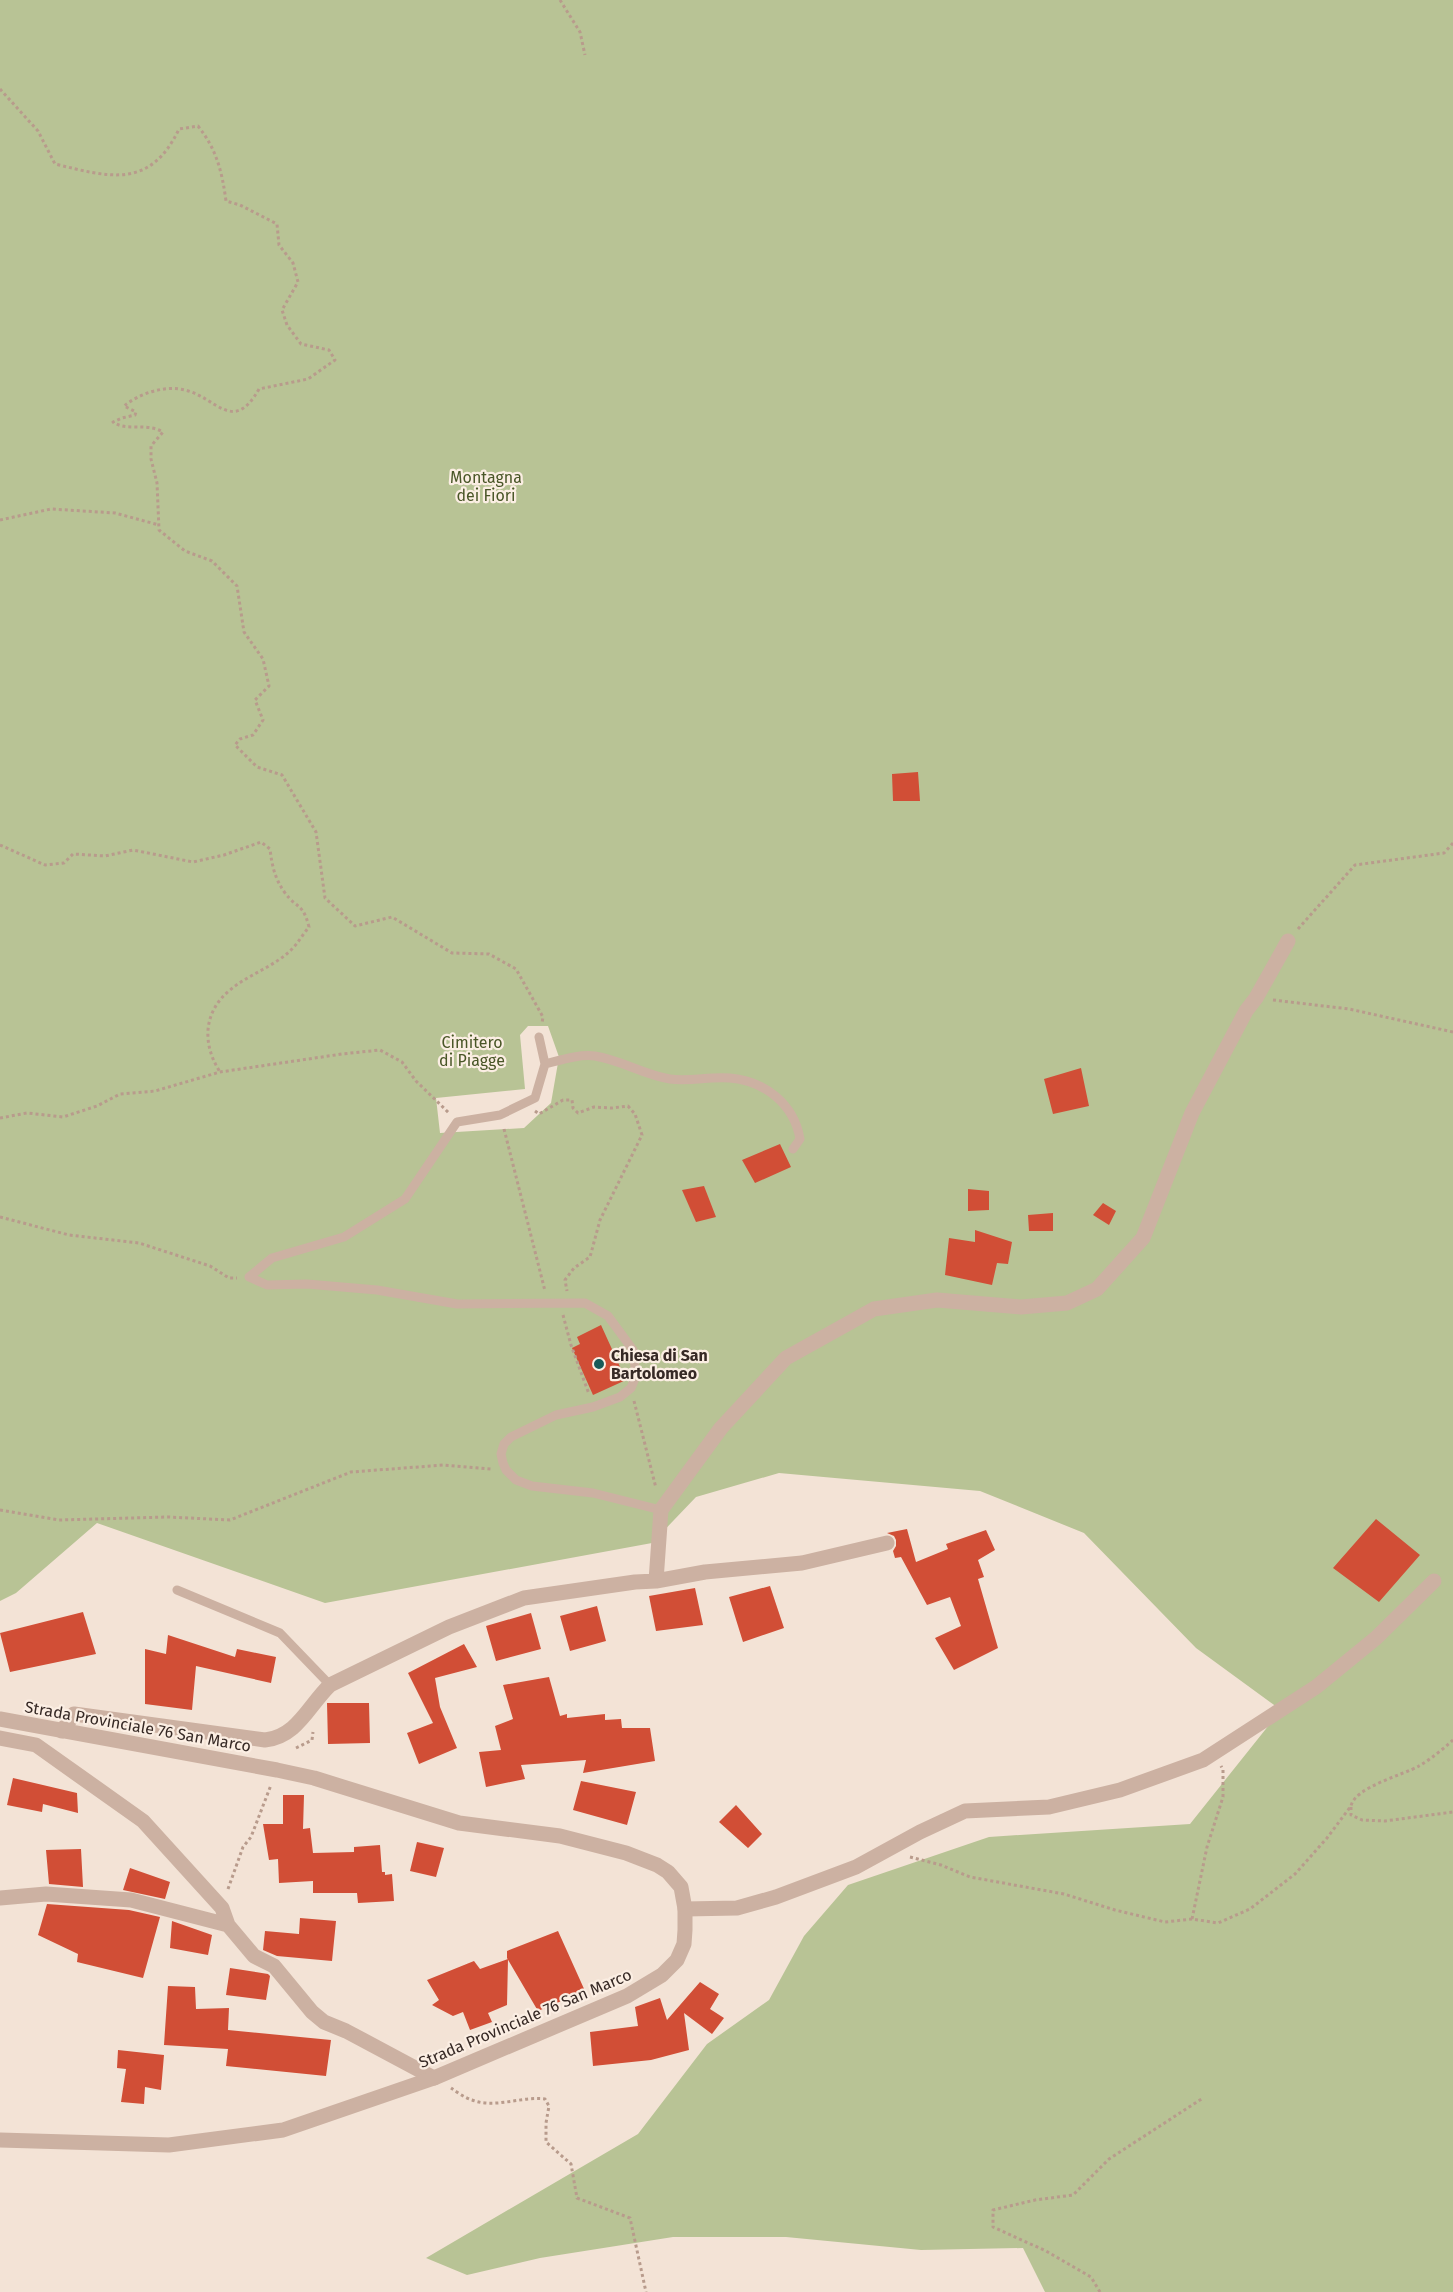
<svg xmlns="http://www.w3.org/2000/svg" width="1453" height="2292" viewBox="0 0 1453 2292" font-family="'Fira Sans',sans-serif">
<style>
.green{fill:#b8c395;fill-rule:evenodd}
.building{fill:#d14e36}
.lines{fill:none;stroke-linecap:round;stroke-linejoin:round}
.path{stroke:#b89b8c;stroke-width:3;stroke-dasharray:3 3;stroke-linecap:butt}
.service{stroke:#ccb1a2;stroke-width:9}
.minor{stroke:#ccb1a2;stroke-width:15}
.tertiary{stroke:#ccb1a2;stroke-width:15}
.poi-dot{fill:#175b59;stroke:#fbeee3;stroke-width:2}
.labels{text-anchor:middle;stroke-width:4.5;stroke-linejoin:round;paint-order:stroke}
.park-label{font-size:16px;fill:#495627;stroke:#fbeee3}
.poi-label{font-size:16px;font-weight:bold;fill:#362925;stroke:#fbeee3;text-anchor:start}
.street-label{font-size:16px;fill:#362925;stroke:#fbeee3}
</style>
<rect width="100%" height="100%" fill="#f3e3d6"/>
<path class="green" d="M0,0H1453V2292H1045L1023,2248L921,2250L786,2237H673L540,2258L467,2275L426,2258L638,2134L707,2044L769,2000L804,1936L848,1885L989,1837L1190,1824L1281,1710L1196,1648L1084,1533L980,1491L779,1473L696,1497L652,1543L325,1603L97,1523L16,1593L0,1601ZM528,1026H548L559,1057L551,1103L524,1128L440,1133L436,1098L525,1089L520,1035Z"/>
<path class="building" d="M918,772L920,801H893L892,774Z
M1081,1068L1089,1106L1053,1114L1044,1079Z
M780,1144L791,1167L755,1183L742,1160Z
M704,1186L716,1217L696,1222L682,1190Z
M968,1189L989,1191V1210L968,1211Z
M1103,1203L1116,1211L1109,1225L1093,1215Z
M1053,1213V1231H1029L1028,1215Z
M975,1230L1012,1242L1008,1264L997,1263L992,1285L945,1275L949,1238L975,1242Z
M601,1325L626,1380L593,1395L572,1348L580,1344L577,1337Z
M1376,1519L1420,1555L1379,1602L1333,1568Z
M907,1529L916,1562L948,1549L946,1544L986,1530L995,1550L978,1560L984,1577L978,1579L998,1648L954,1670L935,1638L961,1626L950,1597L927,1605L901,1557L895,1558L893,1551L896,1546V1540L894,1536L887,1533Z
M770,1586L784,1628L743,1642L729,1597Z
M695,1588L703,1625L656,1631L649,1596Z
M597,1606L606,1641L570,1651L560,1616Z
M83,1612L96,1654L10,1672L0,1633Z
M531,1613L541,1649L496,1661L486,1626Z
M168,1635L235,1657L237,1649L276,1657L271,1683L196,1666L192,1710L145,1704V1649L166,1654Z
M464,1644L477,1667L435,1678L440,1707L457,1748L419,1764L407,1733L433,1723L408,1673Z
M549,1677L560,1716L567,1714V1718L605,1714V1720L621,1719L622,1728H650L655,1761L583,1773L586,1760L521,1765L525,1779L486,1787L479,1752L501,1750L495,1726L513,1719L503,1685Z
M327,1703H369L370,1743L328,1744Z
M13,1778L77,1793L78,1813L43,1804L42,1812L7,1805Z
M581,1781L636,1792L627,1825L573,1810Z
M283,1795H304L303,1829L310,1828L313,1853L354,1852V1847L380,1845L382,1872H385V1875L392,1874L394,1901L358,1903L357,1893H313V1881L279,1883L278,1859L269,1860L263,1824H283Z
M736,1805L762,1834L748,1848L719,1822Z
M417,1842L444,1848L436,1877L410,1871Z
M81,1849L83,1887L49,1884L46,1850Z
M130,1868L170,1882L165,1899L123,1890Z
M47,1904L129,1910L160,1917L143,1978L77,1962L78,1954L38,1935Z
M300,1918L336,1921L332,1961L277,1956L263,1950L265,1931L299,1934Z
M172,1921L212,1935L208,1955L170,1948Z
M558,1931L585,1991L538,2011L507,1958V1951Z
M508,1959L507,2005L488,2013L492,2022L470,2030L463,2012L453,2016L432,2005L439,2000L427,1980L474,1961L480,1969Z
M230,1968L268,1974L270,1976L266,2000L226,1995Z
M700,1982L719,1994L710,2009L724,2018L712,2034L684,2013L689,2050L651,2060L593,2066L590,2032L638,2026L635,2007L660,1998L667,2020Z
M168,1986L195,1987L196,2009L229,2008L228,2030L331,2040L326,2076L226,2066L228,2049L164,2045Z
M118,2050L164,2055L161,2090L145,2087L144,2104L121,2102L126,2069L117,2068Z"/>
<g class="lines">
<path class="path" d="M560,0L580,32L585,55
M0,89L38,131L55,164C109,177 150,190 179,129L198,126C217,150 222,172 226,201L240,205L277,224L279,245L293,263L298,282L282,310L287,325L301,344L329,350L335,360L308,379L259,389C233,435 216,397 185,390C165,385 140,393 124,406L136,412L135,415L122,418L113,422C127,432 145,422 163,432L151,446V459L157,483L159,530L185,551L212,561L237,586L244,632L263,659L269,686L255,700L263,720L253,735L240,739L235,745L257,767L282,775L316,832L325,898L355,926L392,917L452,953L489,954L516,969L543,1017L542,1023
M0,520L51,509L115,513L159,525
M0,845L45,865L64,863L73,854L105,856L133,850L193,862L224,855L261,842L270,849C272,866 275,879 285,893C297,909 303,903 309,927C303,934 298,943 292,949C274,967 249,974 230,990C203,1012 202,1044 220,1072
M1298,929L1355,865L1444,853L1453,843
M1273,1000L1349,1009L1453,1032
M535,1111L539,1114L563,1100H572L573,1108L578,1113L594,1107L612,1108L628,1106L635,1114L642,1135L600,1220L590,1257L574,1268L565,1280L567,1291
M0,1118L27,1113L63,1117L97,1106L120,1094L155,1091L220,1072L342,1054L380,1050L402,1062L416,1081L449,1113
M504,1129L545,1291
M0,1217L69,1235L139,1243L210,1266L229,1278H237
M563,1315L571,1345L589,1394
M634,1401L656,1488
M0,1510L59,1520L168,1517L230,1520L351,1472L444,1465L491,1469
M296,1748L312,1740L313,1732
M1351,1807V1815L1362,1820L1385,1821L1453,1812
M910,1857L941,1865L970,1877L1064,1894L1115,1910L1165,1922L1192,1919L1218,1923L1250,1909L1295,1874L1327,1838L1351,1806C1355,1787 1403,1775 1419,1766C1431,1759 1443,1749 1453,1740
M228,1889L243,1847L251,1837L271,1785
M1192,1919L1207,1847L1223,1797V1770L1221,1766
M451,2088C457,2092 465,2098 472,2100C495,2109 521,2096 545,2099L549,2106L546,2123V2142L571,2164L577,2198L630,2218L646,2292
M1100,2292L1091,2277L1046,2251L993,2227V2210L1035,2200L1073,2195L1109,2159L1203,2098"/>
<path class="service" d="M539,1037L545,1064L535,1098L500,1115L457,1122L405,1199L344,1237L272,1258L249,1277L267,1285L307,1284L377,1290L457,1304L585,1303L608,1316L633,1350L636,1376L631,1388L620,1397L593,1407L556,1415L511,1437L504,1444L501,1454L503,1463L506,1470L516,1480L532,1486L593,1493L661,1510
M545,1064C561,1060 579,1054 595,1056C621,1060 644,1075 670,1079C690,1082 710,1076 730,1078C765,1081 794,1104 800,1139L793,1149
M177,1590L280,1633L330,1685"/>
<path class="minor" d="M656,1581L661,1510L721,1428L786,1358L874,1309L937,1300L1021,1307L1067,1303L1097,1289L1143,1238L1192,1113L1246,1011L1256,998L1288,941
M62,1731L74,1714L265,1740C297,1737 309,1705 330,1685L449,1627L524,1598L635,1582L656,1581L705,1572L802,1563L887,1543
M0,1738L36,1745L143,1821L222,1908L228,1925L254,1956L274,1966L312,2012L324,2022L346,2031L434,2078
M0,1898L46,1894L131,1900L228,1925
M685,1909L737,1908L776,1897L856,1867L920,1832L965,1811L1049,1807L1120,1790L1203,1760L1316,1687L1376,1638L1434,1581"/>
<path class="tertiary" d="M0,1719L277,1770L314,1778L459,1823L560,1836L626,1853L657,1865L668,1872L681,1887L685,1909V1930L684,1944L677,1960L662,1975L627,1996L434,2078L283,2130L169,2145L0,2140"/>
</g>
<circle class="poi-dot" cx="599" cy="1364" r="6"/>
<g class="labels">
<g class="park-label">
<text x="486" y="483">Montagna<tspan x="486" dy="18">dei Fiori</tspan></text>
<text x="472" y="1048">Cimitero<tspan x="472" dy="18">di Piagge</tspan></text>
</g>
<g class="poi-label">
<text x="611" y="1361">Chiesa di San<tspan x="611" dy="18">Bartolomeo</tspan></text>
</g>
<g class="street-label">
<text transform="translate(138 1726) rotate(10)" y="6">Strada Provinciale 76 San Marco</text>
<text transform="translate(525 2018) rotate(-23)" y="6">Strada Provinciale 76 San Marco</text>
</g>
</g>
</svg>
